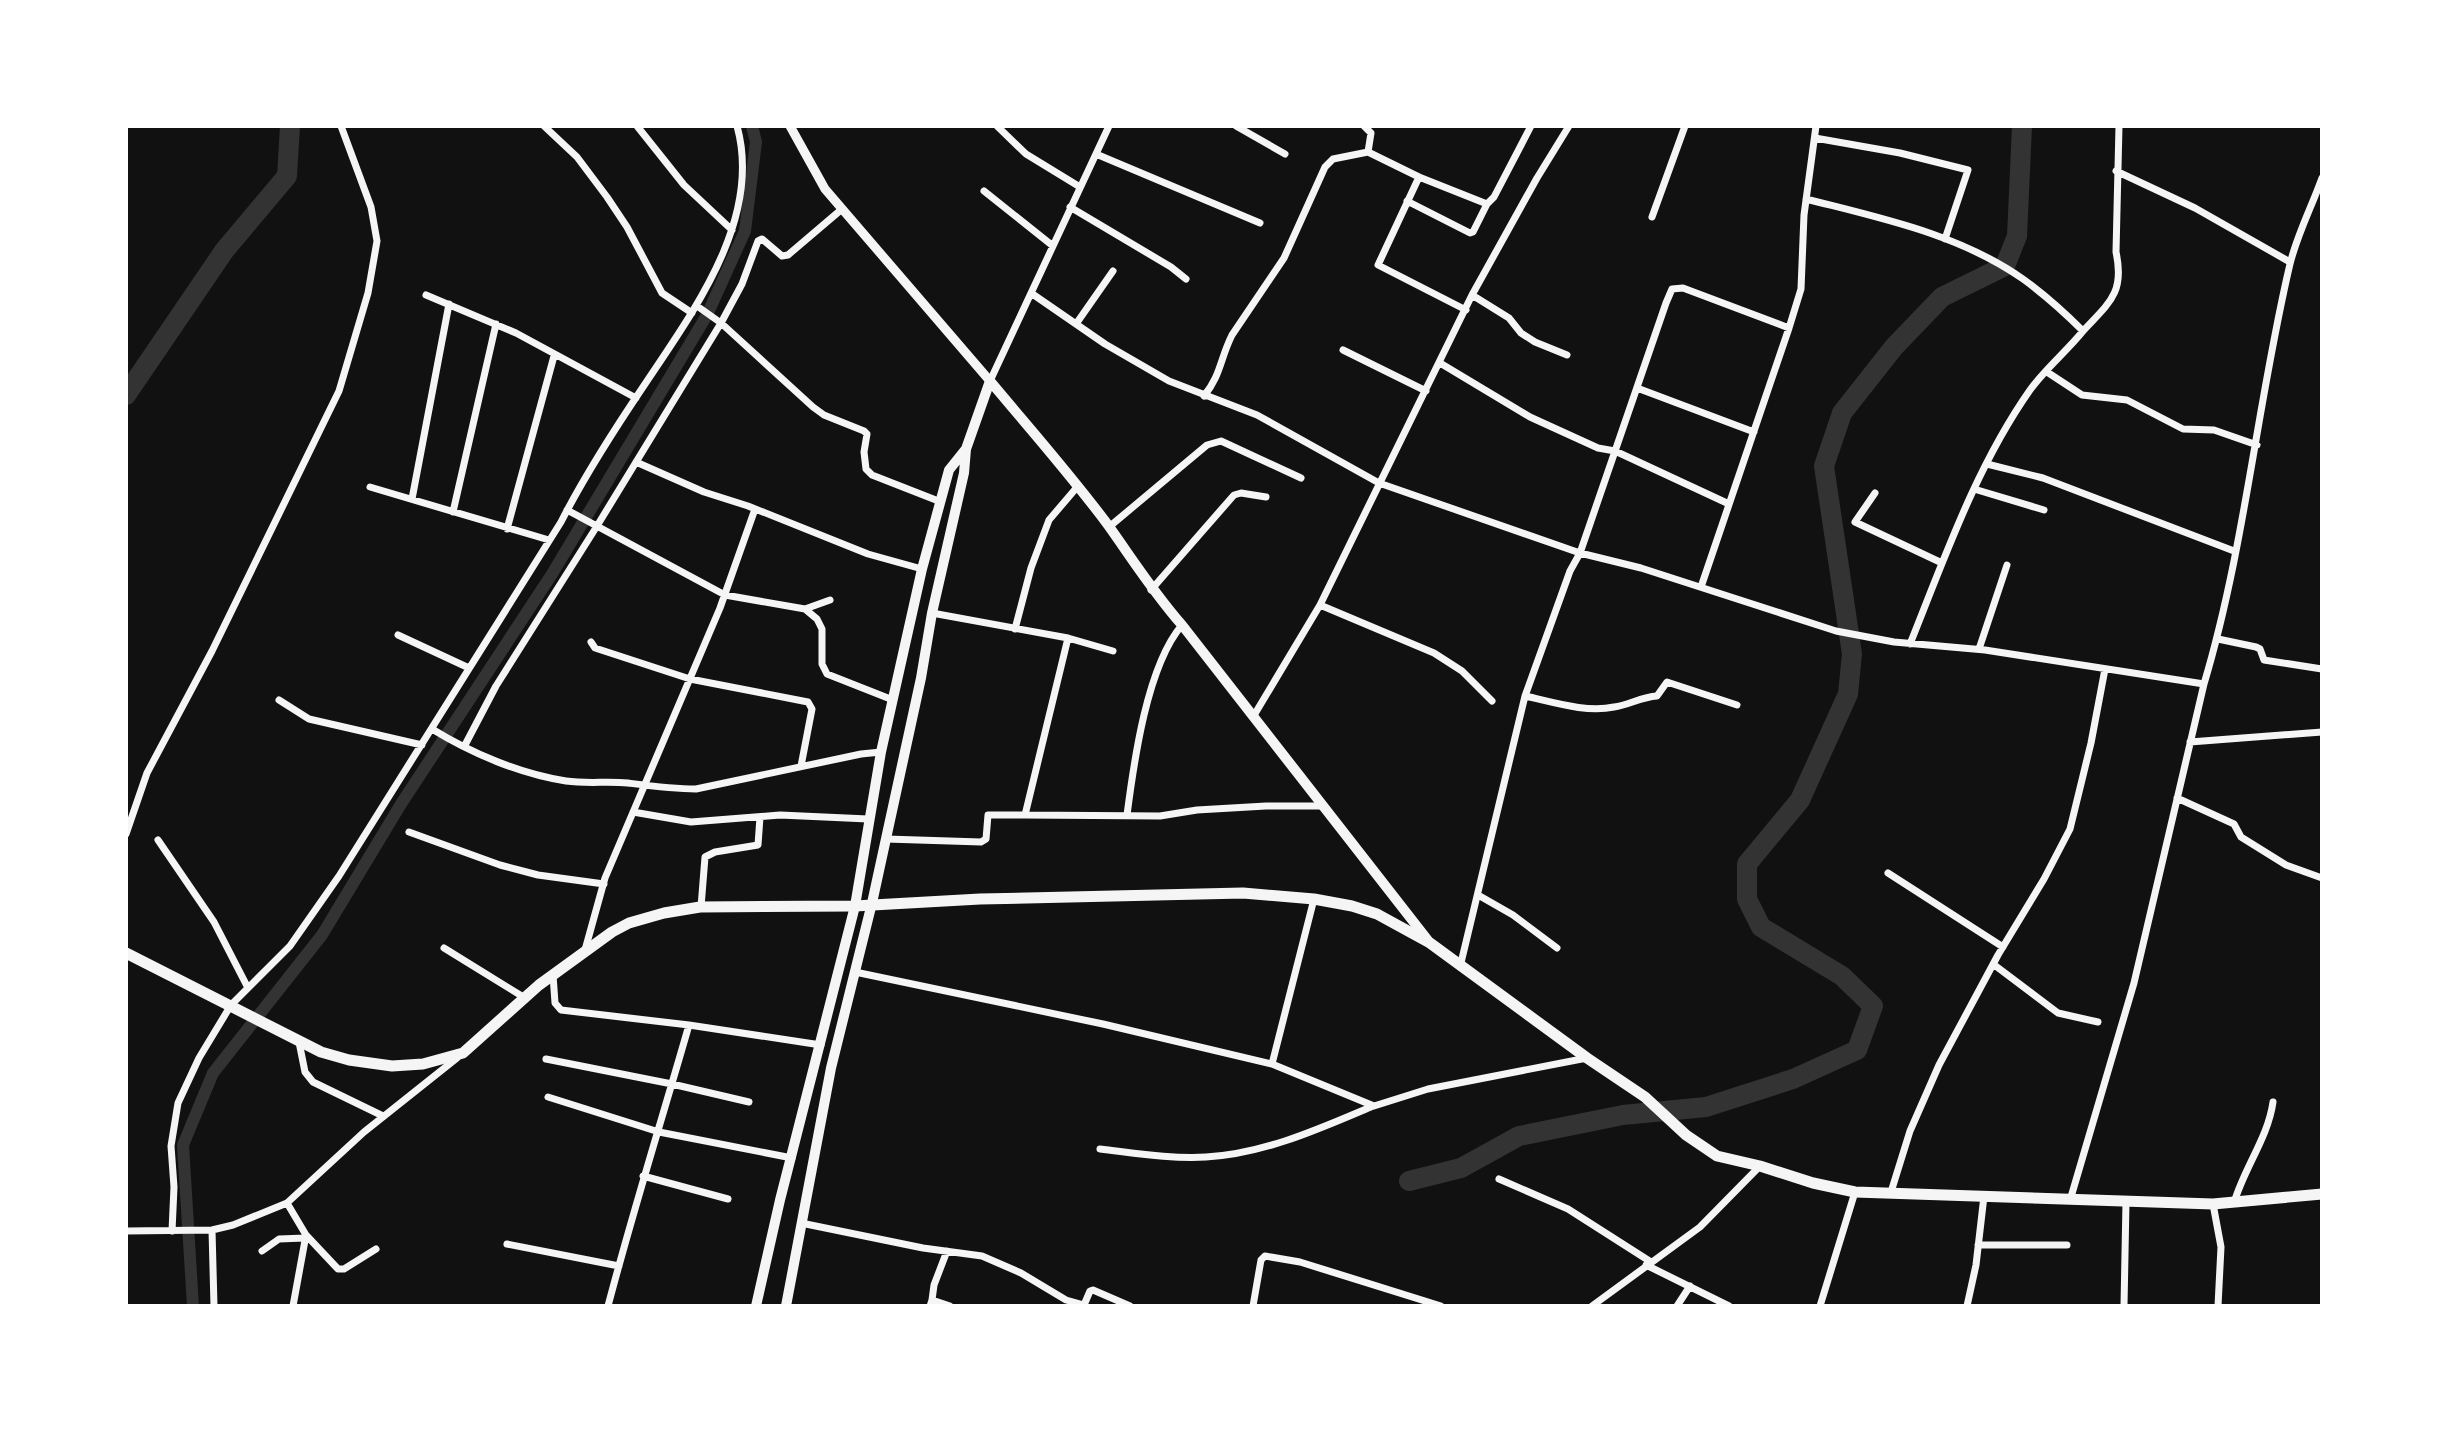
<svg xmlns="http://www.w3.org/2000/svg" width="2448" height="1432" viewBox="0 0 2448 1432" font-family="'Roboto Condensed',sans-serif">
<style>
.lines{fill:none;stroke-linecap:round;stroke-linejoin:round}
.canal{stroke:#333;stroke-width:12}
.river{stroke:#333;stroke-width:20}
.minor{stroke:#f5f5f5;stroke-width:7}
.secondary{stroke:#f5f5f5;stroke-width:9}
.primary{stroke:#f5f5f5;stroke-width:10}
.trunk{stroke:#f5f5f5;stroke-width:11}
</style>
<rect width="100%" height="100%" fill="#111"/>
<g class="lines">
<path class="canal" d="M193,1306L183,1145L213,1073L322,935L401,804L552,574L707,315L745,231L756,142L752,126"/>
<path class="river" d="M126,395L224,251L287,176L290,126
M1409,1181L1461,1168L1519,1136L1623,1115L1706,1107L1793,1079L1857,1050L1873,1006L1842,976L1761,927L1747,899V864L1800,800L1848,694L1852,654L1824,466L1842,413L1894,347L1942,297L2005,266L2017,236L2022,126"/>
<path class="minor" d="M544,126L577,157L607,197L627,227L662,293L692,313
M637,126L684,185L732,230
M997,126L1026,154L1080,187
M1236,126L1285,154
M1815,138L1900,153L1968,170L1945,239
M1368,152L1419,177L1378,265L1466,310
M1096,154L1260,223
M2116,171L2195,208L2290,262
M1419,177L1487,204L1494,197L1531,126
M984,191L1053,246
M1806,199C1880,218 1959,234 2023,279C2045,295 2064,312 2083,331C2067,351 2045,369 2030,390C1976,467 1945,557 1910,644
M1407,201L1470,233L1473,232L1487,204
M1070,207L1171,267L1186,279
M1652,217L1685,126
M1031,293L1105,344L1169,381L1257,415L1379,483L1580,553L1641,568L1836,631L1894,642L1985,650L2204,684L2134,983L2071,1197
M426,295L516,333L636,398
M1472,295L1509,318L1521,333L1535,342L1567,355
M697,306L721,323L813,407L824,415L864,431L867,434L864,452L866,469L872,475L941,502
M1076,324L1113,271
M2083,331C2109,303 2125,293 2116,252L2119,126
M1343,350L1426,391
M1440,363L1530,417L1598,448L1615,451L1729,504
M2047,372L2082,395L2127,400L2183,429L2214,430L2257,445
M990,381L1109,126
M1637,388L1754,432
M1204,396C1221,375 1220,359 1232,335L1284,258L1325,167L1333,159L1368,152L1371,133L1364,126
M636,462L704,492L748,506L868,554L922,569
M1987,464L2043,478L2234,551
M370,487L549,540
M1974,489L2044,510
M1875,493L1855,522L1942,563
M412,499L449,304
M567,510L725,595L805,609L817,619L822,629V664L827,674L893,700
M453,512L496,324
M1109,527L1207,445L1221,441L1301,478
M507,529L554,356
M1701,587L1789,328
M1151,590L1234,495L1241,493L1266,497
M1320,605L1434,653L1462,671L1492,701
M805,609L830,600
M932,613L1068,638L1025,815L1160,816L1197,810L1266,806H1323
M1015,629L1031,568L1049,520L1078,486
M398,635L469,668
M1068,638L1113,651
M2218,639L2256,647L2260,649L2264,660L2322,669
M591,642L595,648L690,679L808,702L812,709L801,766
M1979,649L2007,565
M2204,684C2245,547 2257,403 2290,264C2297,235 2312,206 2322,178
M1525,696C1553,702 1586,713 1614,707C1629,705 1641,697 1657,696L1667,682L1737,705
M279,700L309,719L422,745
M1253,717L1320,605L1472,295L1537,178L1569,126
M432,729C471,753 520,774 566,781C587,784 607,781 628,783C651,786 673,789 696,789L861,754L881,752
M2190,742L2322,732
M465,745L496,686L597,526L721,323L742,284L758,241L762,239L782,256L788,255L842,209
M2177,798L2234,824L2241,837L2286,865L2322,878
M633,812L691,822L780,815L868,819
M1127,815C1134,761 1147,666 1182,625
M409,832L500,865L538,875L604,884
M126,834L147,773L212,651L339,391L368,293L377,241L371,207L341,126
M886,839L981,842L986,839L988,815H1025
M158,840L214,922L248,988
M1888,873L2003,947
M1478,895L1513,915L1557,948
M701,907L705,857L715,852L758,845L760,817
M444,948L525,998
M585,950L605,878L720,608L755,509
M1993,964L2058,1013L2098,1022
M1460,967L1525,696L1570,571L1580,553L1666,303L1672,289L1683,288L1789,328L1801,289L1804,215L1816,126
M855,972L1103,1024L1272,1064L1374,1106L1428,1089L1587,1058
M553,975L555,1003L561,1010L689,1025L821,1045
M299,1042L305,1072L313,1082L383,1116
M546,1059L672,1084L749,1102
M1272,1064L1314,899
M548,1097L659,1132L792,1158
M1100,1149C1135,1153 1171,1159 1206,1157C1264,1154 1321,1128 1373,1106
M643,1176L728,1199
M1499,1179L1568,1209L1651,1262
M1891,1192L1910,1131L1939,1065L1998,955L2044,879L2070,829L2091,743L2105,669
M287,1203L306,1235L293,1306
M2234,1203C2244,1168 2268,1138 2273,1102
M2213,1204L2221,1247L2218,1306
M801,1223L923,1248L982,1256L1021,1273L1066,1300L1084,1305L1090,1291L1093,1290L1130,1306
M212,1230L214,1306
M126,1231L212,1230L233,1225L287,1203L364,1132L457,1058
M172,1231L174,1187L171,1146L178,1103L199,1058L231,1005L290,946L339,876L561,522C585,475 614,430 643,387C692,313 763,220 737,126
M306,1235L338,1269H344L376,1249
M507,1244L619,1266
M1978,1245H2067
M262,1251L279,1239L305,1238
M1646,1265L1729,1306
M932,1300L934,1285L947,1251
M608,1306C633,1211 662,1119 689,1025
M930,1306L932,1300L950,1306
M1253,1306L1261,1260L1265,1256L1300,1262L1441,1306
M1592,1306L1700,1227L1760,1166
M1677,1306L1690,1286
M1820,1306L1855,1192
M1967,1306L1976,1265L1984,1196
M2124,1306L2126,1202"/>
<path class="secondary" d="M790,126L825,189L990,381"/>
<path class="primary" d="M990,381C1030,429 1071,475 1108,525C1133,560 1153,592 1182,625L1430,943
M756,1306L780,1200L855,906L881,752L922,569L949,470L965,450
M786,1306L831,1068L872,903L921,678L932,613L964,473L966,449L990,381"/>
<path class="trunk" d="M126,953L321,1052L349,1060L392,1066L423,1064L463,1053L539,985L612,932L629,923L664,913L700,907L855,906L980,899L1243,893L1314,899L1352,906L1377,914L1430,943L1587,1058L1645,1097L1686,1135L1717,1156L1760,1166L1813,1183L1855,1192L2213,1204L2322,1194"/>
</g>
<rect width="2448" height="1432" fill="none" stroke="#ffffff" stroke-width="256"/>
</svg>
